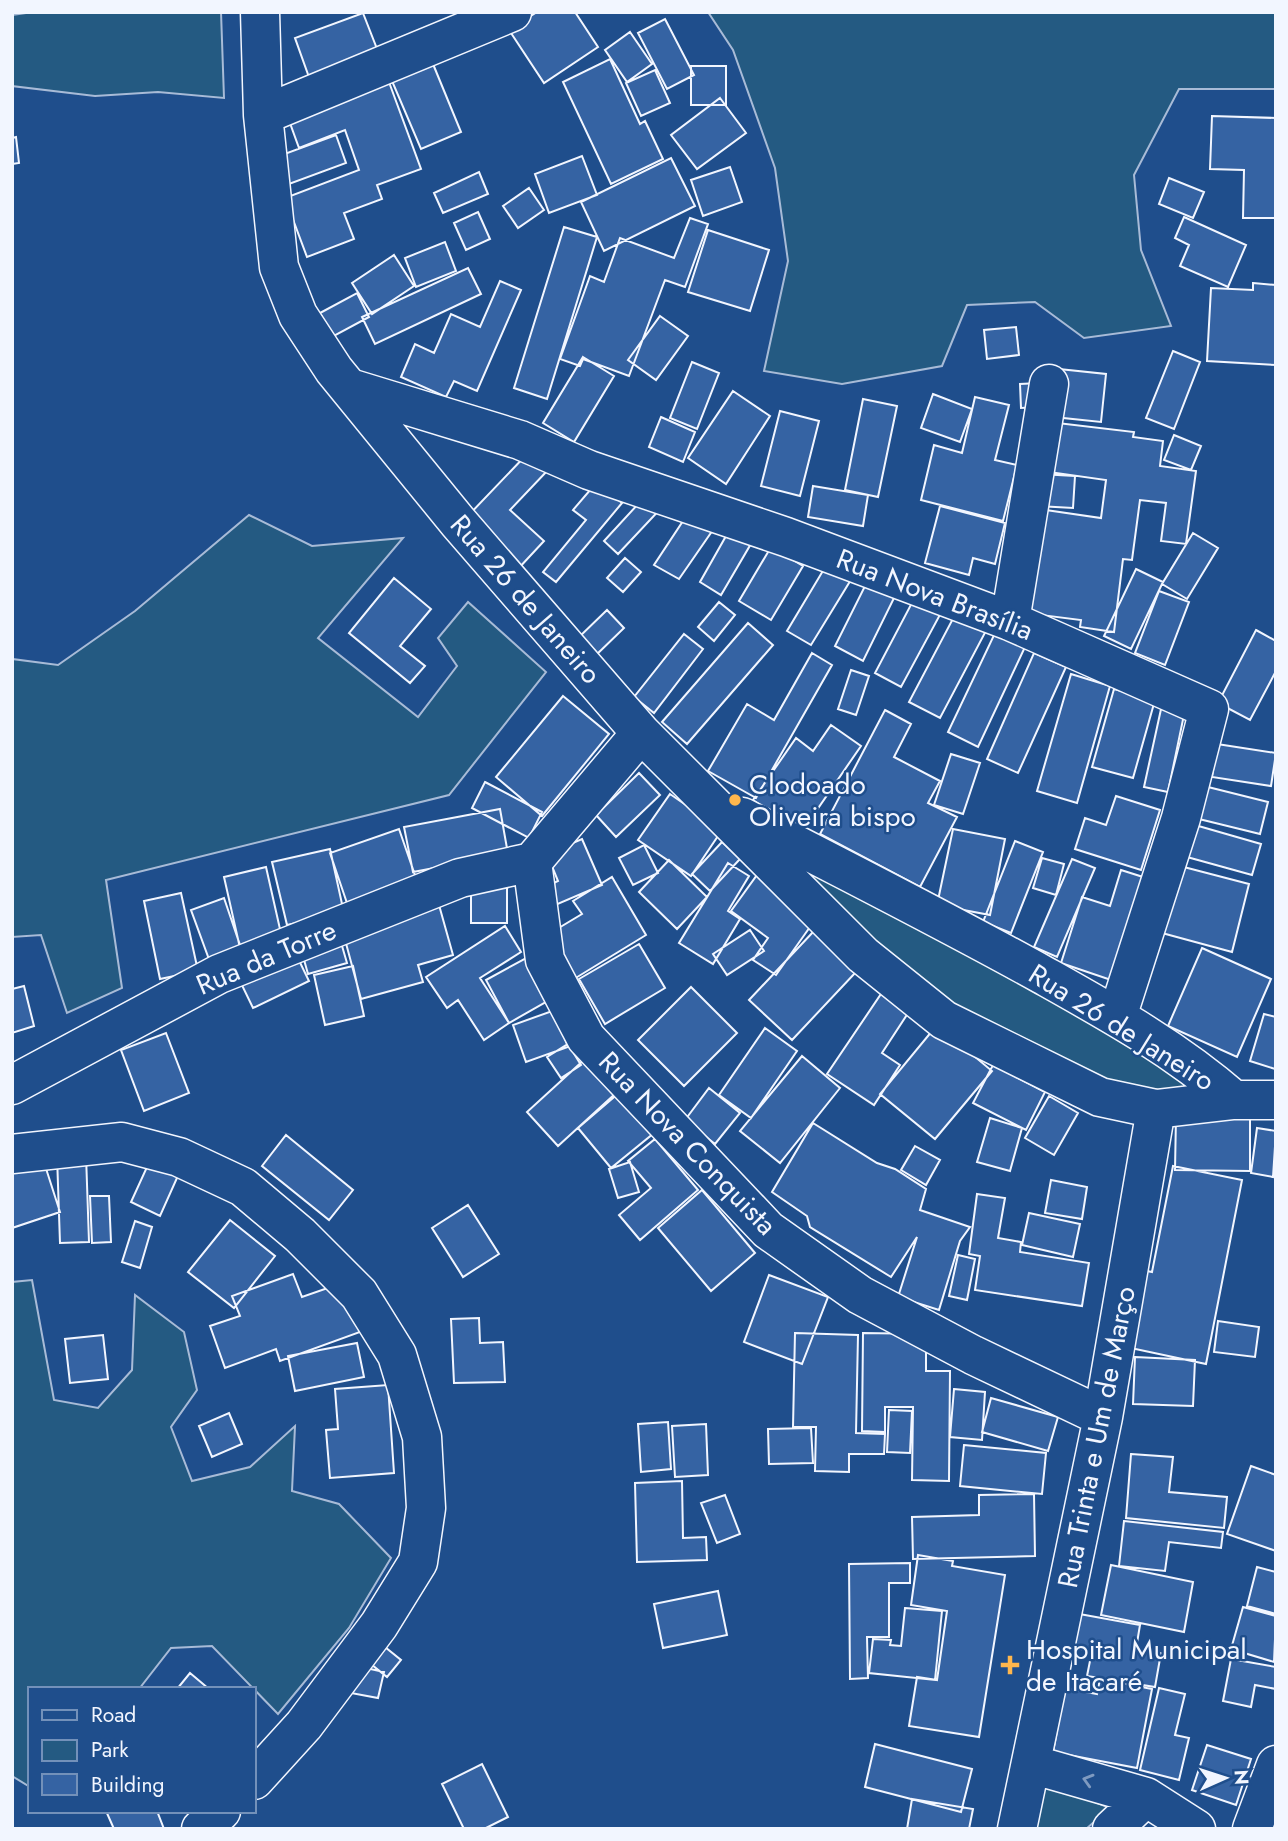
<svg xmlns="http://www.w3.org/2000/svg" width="1288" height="1841" viewBox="0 0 1288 1841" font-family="Jost,sans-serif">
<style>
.green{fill:#245a82;stroke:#a8bbd7;stroke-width:2}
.building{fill:#3563a3;stroke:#f2f6ff;stroke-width:2}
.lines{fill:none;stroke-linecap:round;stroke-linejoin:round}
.minor-casing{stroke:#f2f6ff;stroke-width:41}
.minor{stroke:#1f4e8c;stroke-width:38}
.oneway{stroke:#7e9ac0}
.poi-dot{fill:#ffb74d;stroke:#1f4e8c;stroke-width:2.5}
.labels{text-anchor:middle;stroke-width:5;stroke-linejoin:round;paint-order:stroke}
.street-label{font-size:28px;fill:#f2f6ff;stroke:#1f4e8c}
.poi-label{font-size:28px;fill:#f2f6ff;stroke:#1f4e8c;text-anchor:start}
</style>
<rect width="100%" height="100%" fill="#1f4e8c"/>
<path class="green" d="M33,12H221L224,98L158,92L95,96L12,86V15Z
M708,12H1276V89H1179L1134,175L1141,250L1171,326L1084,338L1035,302L967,305L942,366L842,384L764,371L788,261L775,168L733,50Z
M249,515L312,546L403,538L318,638L418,717L457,666L438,638L468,602L546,672L449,795L106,880L122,988L67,1013L41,935L12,937V659L58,665L135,611Z
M790,863C931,935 1074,1005 1207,1092H1154L1067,1069L1013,1041L902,973Z
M32,1280L54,1400L98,1408L132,1370L135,1295L184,1332L197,1390L171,1427L192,1481L250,1467L295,1426L292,1491L339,1504L391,1558L349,1628L278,1714L212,1646L171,1648L139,1689H30V1787L12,1776V1282Z
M1039,1780L1110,1808L1086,1829H1028Z"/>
<path class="building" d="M537,12H575L598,47L544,83L509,30Z
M363,13L379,54L310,80L295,38Z
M665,19L694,75L667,89L638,33Z
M630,32L652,64L627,82L605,50Z
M610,59L640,124L645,121L663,159L611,184L563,82Z
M433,64L461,132L421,149L392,81Z
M691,66H726V105H691Z
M655,70L670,103L641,116L626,83Z
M386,74L421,169L377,185L382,199L344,213L354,239L307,257L285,198L359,170L345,130L299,148L286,112Z
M720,98L746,133L697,169L671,135Z
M1212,116L1276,118V218H1243L1244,170L1210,169Z
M336,135L346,163L289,184L279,156Z
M16,137L19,163L12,164V138Z
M582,156L597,195L549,213L535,174Z
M671,158L695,206L604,251L581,202Z
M730,167L742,202L703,216L691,180Z
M479,172L488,194L443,213L434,193Z
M1169,178L1204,192L1193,218L1159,204Z
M529,188L544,210L518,228L503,206Z
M478,212L490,239L466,250L454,223Z
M1184,217L1246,245L1228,287L1180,266L1189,245L1175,238Z
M690,218L708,224L685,287L665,280L629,376L583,359L580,366L560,359L590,276L604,282L620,238L674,258Z
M564,227L597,237L547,399L514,388Z
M708,230L769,250L750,311L688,292Z
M445,242L456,271L416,287L405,258Z
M394,255L414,286L372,314L352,283Z
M468,268L481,294L375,344L362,317Z
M500,281L521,290L477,391L454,381L446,397L401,377L415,344L434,353L451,314L480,327Z
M1253,283L1276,285V365L1207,361L1211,288L1253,290Z
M357,293L369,317L332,337L320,313Z
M660,316L688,336L656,380L628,360Z
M1016,327L1019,355L987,359L984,330Z
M1173,351L1200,362L1174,429L1146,418Z
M583,357L614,376L574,442L543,423Z
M692,362L719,373L697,429L670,418Z
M1059,369L1106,374L1101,422L1054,417Z
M1039,383L1040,407L1021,408L1020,384Z
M733,391L770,416L726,484L688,458Z
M933,394L972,409L960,442L921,428Z
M975,397L1009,405L995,460L1017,465L1003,521L921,500L934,445L962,453Z
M863,399L897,406L878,497L845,490Z
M780,411L819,421L800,496L761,486Z
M661,417L695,432L683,462L649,447Z
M1049,422L1134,432L1133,437L1163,441L1160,466L1196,471L1186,544L1161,541L1166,503L1140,500L1132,560L1123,559L1114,632L1080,627L1081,620L1025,613L1039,509L1101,518L1106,480L1042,471Z
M1174,435L1201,446L1191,470L1164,460Z
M529,452L548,470L510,510L544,541L517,570L464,520Z
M1040,474L1075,476L1073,508L1038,506Z
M597,482L622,503L556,582L543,572L586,520L573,510Z
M813,486L868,495L863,526L808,517Z
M651,490L665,504L618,554L604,541Z
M940,506L1005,523L995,564L973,558L969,575L925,563Z
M687,515L717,524L679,579L654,565Z
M730,529L752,542L721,595L700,582Z
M1193,533L1218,548L1187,599L1162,584Z
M771,547L803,566L771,620L739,601Z
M625,558L641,572L623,592L607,578Z
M827,564L852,578L811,645L787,631Z
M1136,569L1163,582L1131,649L1104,636Z
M394,578L431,609L400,646L425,666L410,683L349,633Z
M868,580L896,594L863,661L835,646Z
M1159,591L1189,602L1165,665L1135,653Z
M915,597L942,611L901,687L875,673Z
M719,602L735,615L714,641L698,627Z
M607,610L624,628L594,657L577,639Z
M957,611L988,627L940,718L909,702Z
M748,623L773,645L687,744L662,722Z
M1256,630L1276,641V671L1250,720L1218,703Z
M995,633L1025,647L978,747L948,732Z
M684,634L703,649L654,713L634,697Z
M812,653L832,665L756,798L708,771L747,704L774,720Z
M1034,653L1066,667L1018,773L987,759Z
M851,670L869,676L856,715L838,709Z
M1071,674L1110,686L1077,803L1037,791Z
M1114,689L1155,700L1133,778L1092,767Z
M563,696L609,734L542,816L496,777Z
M1163,700L1186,705L1168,792L1144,787Z
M885,710L911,724L894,757L940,781L928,803L957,817L920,887L820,834Z
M831,725L861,746L801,833L753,800L796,738L813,751Z
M1217,744L1276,753L1271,786L1212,777Z
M951,754L980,763L963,814L934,805Z
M639,773L660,795L616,837L596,815Z
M485,782L542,812L529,838L472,808Z
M1208,787L1268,802L1260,834L1199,819Z
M670,794L722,830L691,876L638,840Z
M1116,796L1160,810L1141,870L1075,849L1085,818L1106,825Z
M500,809L508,854L413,872L404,827Z
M1195,825L1261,844L1252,875L1187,857Z
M399,829L417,881L350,912L330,853Z
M953,829L1005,839L990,915L937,905Z
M582,839L602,885L553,906L545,887L558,881L547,854Z
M1015,841L1043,852L1011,933L983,922Z
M722,842L740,859L710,891L692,874Z
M644,845L658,873L633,885L619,858Z
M330,849L344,913L287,925L272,862Z
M1042,858L1064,864L1056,895L1033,888Z
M1072,859L1095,868L1057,957L1034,947Z
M669,860L707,897L677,929L639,892Z
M728,863L749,876L728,911L740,919L713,964L679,943Z
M1180,866L1249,884L1232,952L1162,933Z
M266,867L282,938L240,948L224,877Z
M1121,870L1143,877L1111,980L1061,963L1082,897L1110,906Z
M757,875L817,917L776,975L753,960L768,938L731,911Z
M612,877L646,935L574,979L547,935L582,914L573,901Z
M471,887H507V923H471Z
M181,893L198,971L160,979L144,901Z
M224,898L242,951L210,962L191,910Z
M439,905L453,955L418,965L423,982L361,999L344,936Z
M505,926L521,952L480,978L509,1023L484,1040L458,1000L447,1008L426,977Z
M750,930L764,951L727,975L713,954Z
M814,931L856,972L792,1040L749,1000Z
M340,939L347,963L308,974L301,949Z
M639,944L665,988L605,1024L579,979Z
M293,948L309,981L253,1008L237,975Z
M1202,948L1271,979L1237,1057L1168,1026Z
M528,957L551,999L509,1023L486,980Z
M353,966L364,1016L325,1025L314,975Z
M24,986L34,1026L12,1033V989Z
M691,987L737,1033L684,1086L638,1040Z
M885,988L912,1007L882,1053L900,1065L874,1105L827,1074Z
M555,1010L568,1047L526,1062L513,1025Z
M1264,1014L1276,1017L1275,1069L1250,1061Z
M937,1025L992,1071L935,1139L880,1094Z
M765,1028L797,1051L751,1118L719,1095Z
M166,1033L189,1093L144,1111L121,1050Z
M568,1044L581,1065L561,1078L547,1057Z
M802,1056L840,1088L780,1163L740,1131Z
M585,1059L616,1093L558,1146L527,1112Z
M993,1065L1045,1092L1026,1130L973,1103Z
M709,1088L740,1113L715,1144L685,1120Z
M620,1092L654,1133L611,1168L578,1128Z
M1049,1096L1078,1113L1054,1155L1025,1138Z
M1176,1116L1250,1117V1171L1175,1170Z
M990,1118L1022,1128L1010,1171L977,1162Z
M813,1123L877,1163L895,1169L926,1189L920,1210L970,1227L960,1241L939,1310L898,1297L917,1237L891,1277L810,1227L807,1216L772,1192Z
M1257,1128L1276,1131L1273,1177L1251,1173Z
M286,1135L353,1190L329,1220L262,1166Z
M655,1139L698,1190L640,1240L619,1215L651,1188L628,1161Z
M915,1146L940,1160L926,1185L901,1170Z
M41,1153L60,1212L12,1228V1162Z
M86,1155L89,1242L60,1243L57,1156Z
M152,1156L181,1169L160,1216L131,1202Z
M630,1162L639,1192L618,1198L609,1169Z
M1173,1166L1242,1180L1206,1364L1126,1347L1142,1270L1152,1272Z
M1051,1180L1087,1187L1082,1219L1045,1213Z
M702,1190L755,1253L711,1291L658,1228Z
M977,1194L1005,1198L998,1238L1021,1242L1020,1252L1089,1263L1082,1306L975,1290L980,1256L969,1254Z
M90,1196H109L111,1242L92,1243Z
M468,1205L499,1254L463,1277L432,1228Z
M1029,1213L1080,1224L1073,1257L1022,1245Z
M230,1220L275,1256L234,1308L188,1272Z
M135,1221L152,1227L140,1268L122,1262Z
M958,1255L975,1259L967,1300L949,1296Z
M293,1274L302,1297L342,1283L360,1332L280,1361L276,1349L225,1368L210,1326L240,1316L232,1296Z
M769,1275L828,1297L802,1364L744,1342Z
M479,1318L480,1343L503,1342L505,1382L454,1383L451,1319Z
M1218,1321L1259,1327L1255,1357L1214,1352Z
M795,1333L858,1335L856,1433L885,1434L884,1454H849V1472L815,1471L816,1427H793Z
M863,1333L926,1334V1371H950L949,1481L912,1480L913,1407H885V1432L862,1431Z
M103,1335L108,1379L70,1383L65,1339Z
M357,1343L364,1377L295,1391L288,1356Z
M1135,1357L1195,1360L1193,1406L1133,1404Z
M388,1385L394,1473L330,1478L326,1430L338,1429L335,1389Z
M954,1389L985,1392L982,1440L950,1437Z
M991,1398L1058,1417L1048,1451L982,1432Z
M889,1410L912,1411L910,1453L887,1452Z
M229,1413L242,1444L212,1457L199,1426Z
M668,1422L671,1469L641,1472L638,1424Z
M706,1424L708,1475L675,1477L672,1426Z
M811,1428L813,1463L769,1464L768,1429Z
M964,1445L1046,1453L1042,1494L960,1486Z
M1131,1454L1173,1457L1169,1492L1227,1497L1224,1528L1126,1518Z
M1251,1466L1276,1475V1551L1227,1534Z
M682,1481L683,1538L706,1537L707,1560L637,1562L635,1483Z
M1034,1494L1035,1556L913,1559L912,1517L979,1515V1495Z
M725,1495L740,1534L717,1543L701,1503Z
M1124,1521L1223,1532L1221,1548L1169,1542L1165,1571L1119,1566Z
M918,1555L953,1561L952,1566L1005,1575L979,1737L909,1726L917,1677L937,1680L947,1611L911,1605Z
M910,1563V1583H889V1637H867L868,1678L850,1679L849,1564Z
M1111,1565L1193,1582L1184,1632L1101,1615Z
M1257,1567L1276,1572V1614L1247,1606Z
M718,1591L727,1635L663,1648L654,1604Z
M1243,1607L1276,1616L1274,1662L1231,1649Z
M905,1608L942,1611L935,1680L869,1673L873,1639L891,1640L890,1645L901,1646Z
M1074,1613L1140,1625L1136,1649L1161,1653L1155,1687L1087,1676L1092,1651L1068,1647Z
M380,1643L401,1660L387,1677L366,1660Z
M1231,1659L1276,1667V1689L1255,1685L1251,1707L1223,1701Z
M357,1666L384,1672L378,1698L351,1693Z
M190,1673L209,1689H177Z
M1100,1679L1152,1689L1137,1768L1053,1752L1065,1688L1097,1694Z
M1159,1688L1185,1694L1175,1735L1189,1738L1179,1780L1140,1770Z
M875,1744L972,1769L961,1812L865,1787Z
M1207,1745L1251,1759L1236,1805L1192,1790Z
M482,1764L508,1817L484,1829H464L442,1784Z
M912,1799L973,1809L969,1829H907Z
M106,1811H157L164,1829H114Z"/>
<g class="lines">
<g class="minor-casing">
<path id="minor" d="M260,12L263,115L279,267L298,315L334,370L458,522L641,733L863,955L944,1020L1100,1097L1156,1109L1234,1100H1276
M263,115L512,12
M353,389L520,440L589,470L786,537L1010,621L1209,709L1181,818L1117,1017
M1010,621L1049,384
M641,733L532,862L545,960L586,1038L768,1230L860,1295L973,1355L1103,1417
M742,817C843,869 944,920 1043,975C1109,1012 1176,1049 1234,1100
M12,1085L219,974L460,878L532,862
M12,1154L122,1142L179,1157L243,1187L300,1235L359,1294L397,1355L422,1437L426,1508L418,1562L379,1625L304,1725L254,1780
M1031,1764L1146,1797L1196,1829
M201,1829L221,1811
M1017,1829L1103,1417L1156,1109
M1112,1829L1146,1797
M1252,1829L1276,1765"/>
</g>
<use href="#minor" class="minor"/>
</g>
<defs><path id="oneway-chevron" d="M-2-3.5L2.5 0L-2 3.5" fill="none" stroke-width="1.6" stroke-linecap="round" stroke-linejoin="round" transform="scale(1.75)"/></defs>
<use class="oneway" href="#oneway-chevron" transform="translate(1088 1780) rotate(-164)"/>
<g class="poi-dot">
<circle cx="735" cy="800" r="7"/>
<path d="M1006.5 1654.5h7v7h7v7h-7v7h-7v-7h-7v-7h7z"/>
</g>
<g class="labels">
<g class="street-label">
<text transform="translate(935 594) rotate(21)" y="10">Rua Nova Brasília</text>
<text transform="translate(526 599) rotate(49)" y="10">Rua 26 de Janeiro</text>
<text transform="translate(266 957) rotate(-23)" y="10">Rua da Torre</text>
<text transform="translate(1122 1027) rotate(32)" y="10">Rua 26 de Janeiro</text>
<text transform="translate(688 1143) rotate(46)" y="10">Rua Nova Conquista</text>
<text transform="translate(1096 1437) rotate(-79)" y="10">Rua Trinta e Um de Março</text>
</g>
<g class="poi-label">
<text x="749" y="794">Clodoado<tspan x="749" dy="32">Oliveira bispo</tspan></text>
<text x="1026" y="1659">Hospital Municipal<tspan x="1026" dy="32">de Itacaré</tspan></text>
</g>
</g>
<rect width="1288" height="1841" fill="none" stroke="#f2f6ff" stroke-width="28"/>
<rect x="28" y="1687" width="228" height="126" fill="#1f4e8c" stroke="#7391ba" stroke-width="2"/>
<rect x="42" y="1710" width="35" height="10" fill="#1f4e8c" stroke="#7391ba" stroke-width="2"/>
<text x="91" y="1722" font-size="21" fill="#f2f6ff">Road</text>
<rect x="42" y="1740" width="35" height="21" fill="#245a82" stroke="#7391ba" stroke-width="2"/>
<text x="91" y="1757" font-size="21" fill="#f2f6ff">Park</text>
<rect x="42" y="1774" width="35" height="21" fill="#3563a3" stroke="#7391ba" stroke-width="2"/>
<text x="91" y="1792" font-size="21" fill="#f2f6ff">Building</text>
<g transform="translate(1225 1778) rotate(87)" stroke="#1f4e8c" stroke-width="5" paint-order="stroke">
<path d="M0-5L12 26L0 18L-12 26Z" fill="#f2f6ff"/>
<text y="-10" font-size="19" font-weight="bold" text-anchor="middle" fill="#f2f6ff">N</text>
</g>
</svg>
